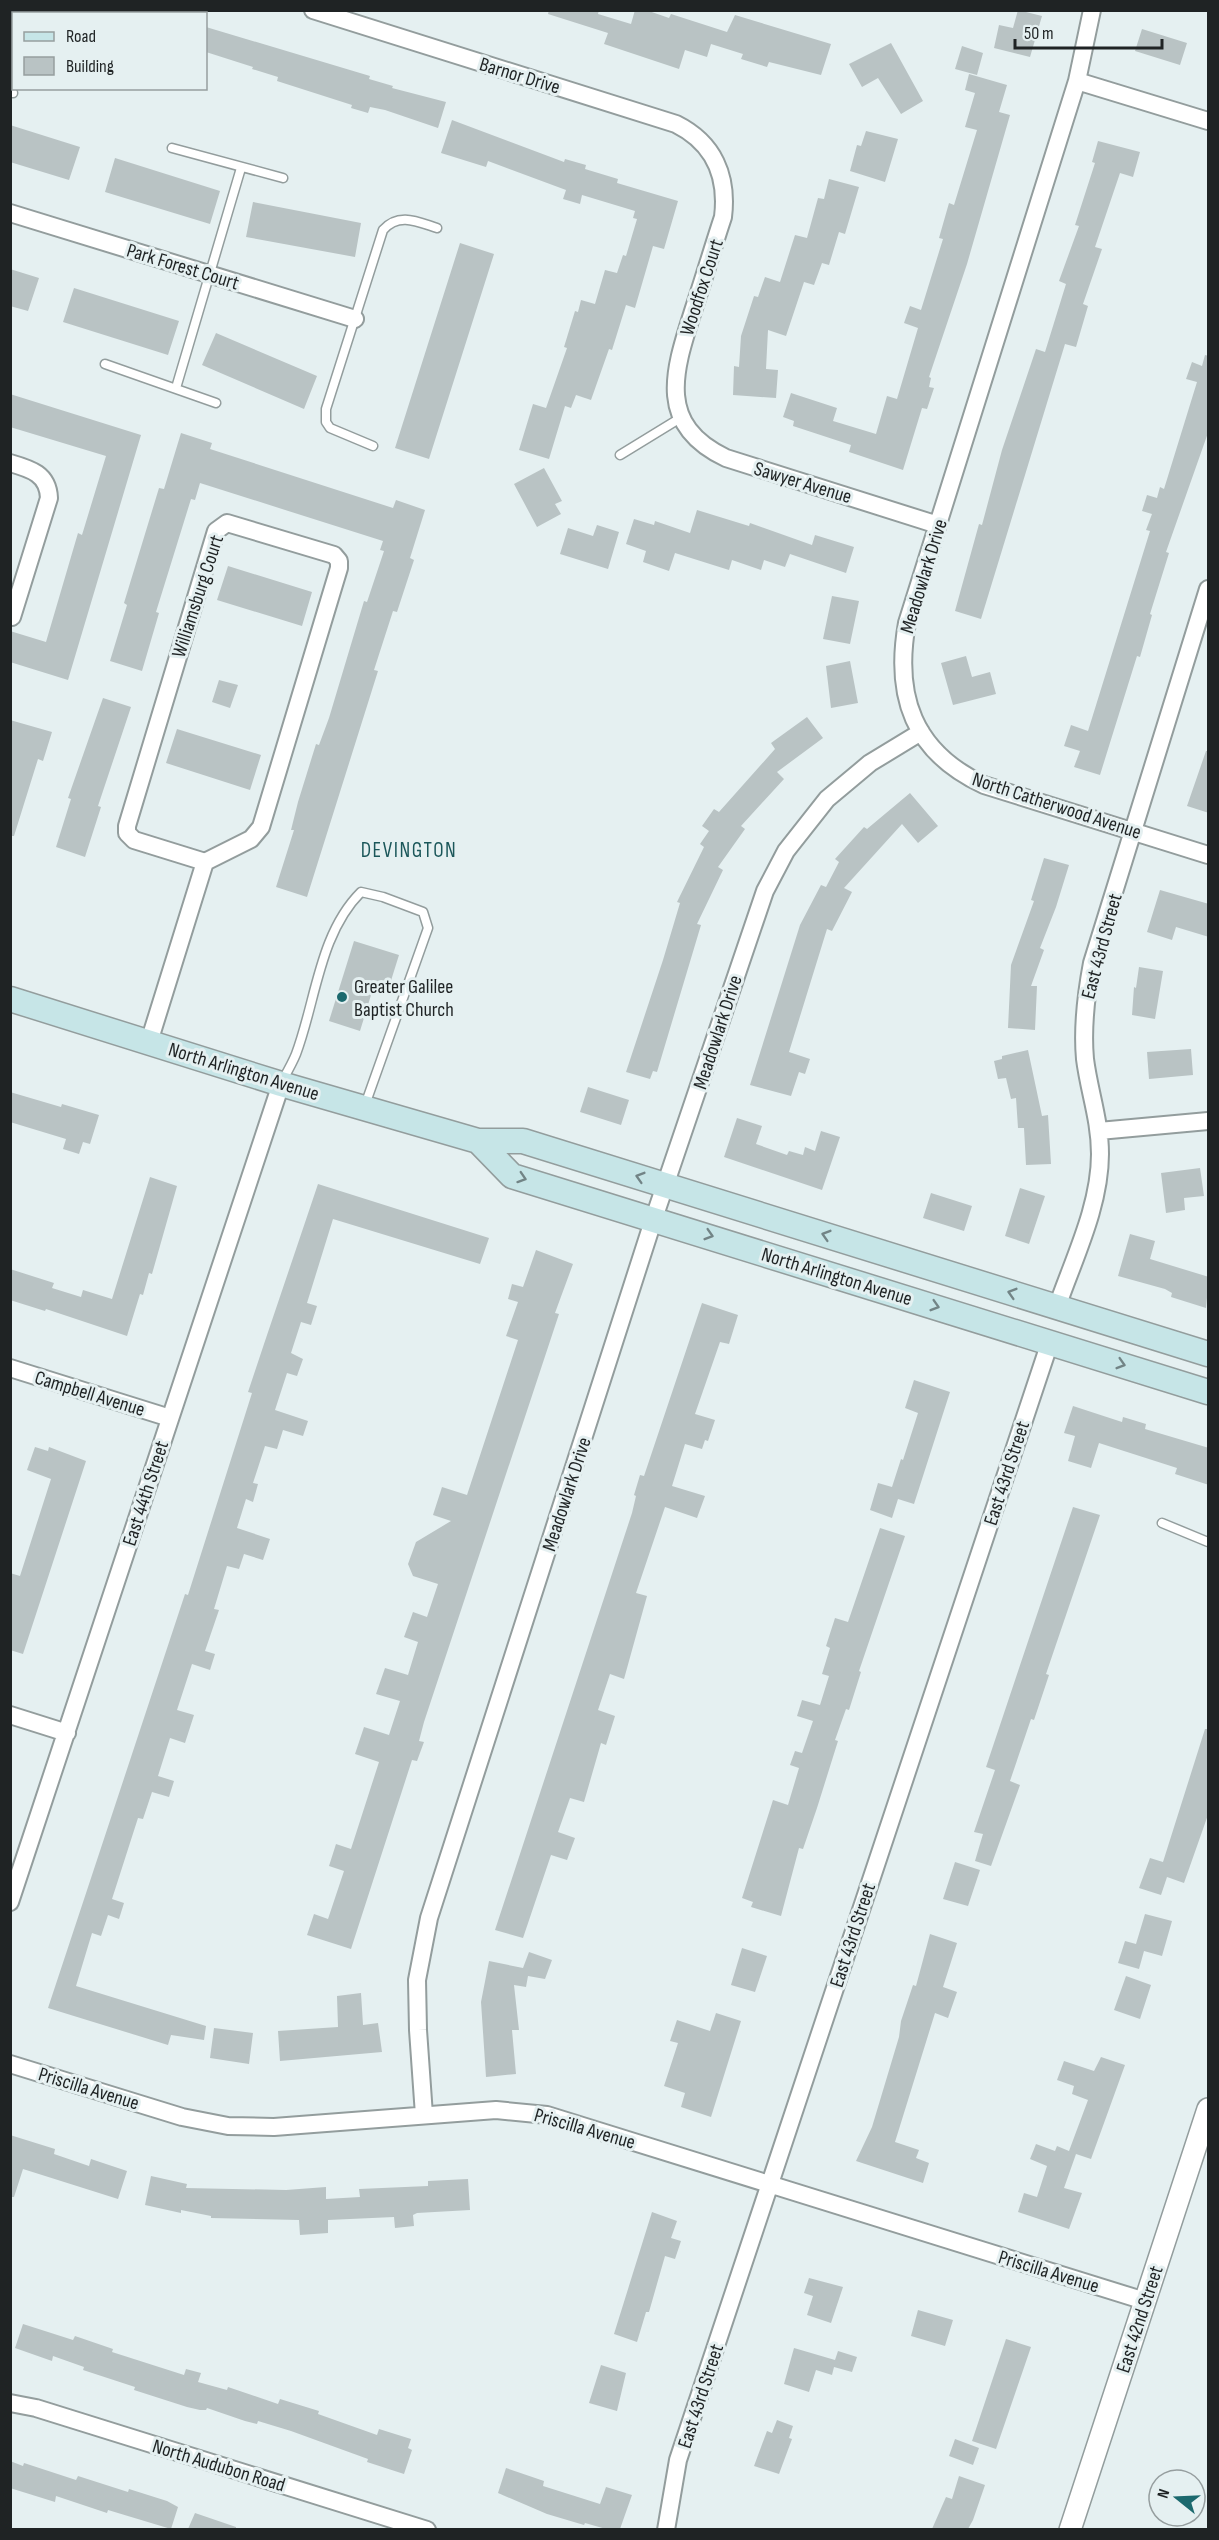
<svg xmlns="http://www.w3.org/2000/svg" width="1219" height="2540" viewBox="0 0 1219 2540" font-family="'Sofia Sans Condensed',sans-serif">
<style>
.building{fill:#b9c3c4}
.lines{fill:none;stroke-linecap:round;stroke-linejoin:round}
.service-casing{stroke:#939d9d;stroke-width:11}
.minor-casing{stroke:#939d9d;stroke-width:20}
.tertiary-casing{stroke:#939d9d;stroke-width:24}
.secondary-casing{stroke:#939d9d;stroke-width:27}
.service{stroke:#fff;stroke-width:8}
.minor{stroke:#fff;stroke-width:16}
.tertiary{stroke:#fff;stroke-width:21}
.secondary{stroke:#c6e5e7;stroke-width:24}
.oneway{stroke:#728486}
.poi-dot{fill:#1c696e;stroke:#e5f0f1;stroke-width:2}
.labels{text-anchor:middle;stroke-width:6;stroke-linejoin:round;paint-order:stroke}
.street-label{font-size:20px;fill:#1f2324;stroke:#e5f0f1}
.poi-label{font-size:20px;fill:#1f2324;stroke:#e5f0f1;text-anchor:start}
.neighbourhood-label{font-size:21px;letter-spacing:1.5px;fill:#1b575a;stroke:#e5f0f1}
</style>
<rect width="100%" height="100%" fill="#e5f0f1"/>
<path class="building" d="M549,10H599L598,14L631,24L635,10H646L669,18L671,14L727,32L735,15L831,44L821,75L769,62L767,67L741,59L743,54L711,44L707,57L685,50L679,69L604,44L608,33L548,14Z
M1018,10L1042,16L1030,57L994,48L999,25L1013,28Z
M206,27L370,76L369,79L393,86L392,88L446,102L438,128L385,110L370,107L368,113L351,108L352,105L277,81L278,77L252,69L253,67L206,52Z
M1142,29L1187,43L1180,65L1135,51Z
M891,43L923,101L901,114L878,78L862,87L849,64Z
M962,46L983,53L977,75L955,69Z
M969,74L1007,85L999,112L1010,115L967,264L929,377L931,378L929,387L934,388L927,409L922,408L903,470L849,452L851,445L793,426L794,421L783,417L791,393L837,408L833,421L876,434L887,396L897,399L918,328L904,323L910,306L921,310L943,239L939,238L949,203L954,205L977,130L965,127L975,93L965,90Z
M452,120L564,162L565,159L586,165L585,169L618,179L617,183L678,201L664,249L653,246L635,308L626,305L612,350L609,349L591,400L576,395L571,408L565,406L549,459L519,450L533,404L546,408L567,348L564,347L575,311L578,312L581,300L595,304L605,270L617,273L623,255L626,256L637,219L633,218L635,211L582,195L580,204L563,199L566,190L488,161L486,167L441,153Z
M10,125L80,147L69,180L10,162Z
M866,131L898,139L885,182L850,171L857,145L861,146Z
M1098,141L1140,152L1133,177L1120,173L1095,247L1102,249L1083,304L1088,306L1076,347L1065,344L981,619L955,611L979,524L982,525L1002,450L1036,349L1045,352L1066,284L1059,281L1079,226L1075,225L1095,163L1092,162Z
M115,158L220,191L210,224L105,192Z
M829,179L859,187L845,234L839,232L829,265L822,263L814,285L804,282L786,336L768,330L766,369L778,370L776,398L733,395L734,366L739,367L741,336L754,296L758,297L765,277L780,282L795,235L807,238L818,198L824,199Z
M253,202L361,223L355,257L246,237Z
M460,243L494,254L429,459L395,448Z
M10,269L39,278L28,311L10,306Z
M74,288L179,321L168,355L63,322Z
M216,333L317,376L304,409L202,365Z
M1205,355L1209,356V430L1166,552L1169,553L1150,614L1152,615L1140,657L1137,656L1100,775L1074,767L1080,751L1064,746L1071,725L1088,731L1150,531L1146,530L1152,514L1142,511L1147,495L1157,498L1160,487L1164,489L1197,382L1186,379L1192,362L1202,366Z
M10,394L141,435L68,680L10,662V631L46,642L78,533L82,535L106,456L10,427Z
M181,433L212,443L210,449L393,508L396,500L425,510L410,558L414,560L397,612L393,611L374,670L378,671L307,897L276,887L294,830H291L298,802L316,744L319,745L329,718L364,601L367,602L384,551L380,550L383,541L200,483L195,500L191,499L156,612L159,613L142,671L110,661L127,605L124,603L159,488L164,489Z
M544,468L562,501L555,504L561,514L537,527L514,484Z
M697,510L749,526L750,523L812,545L815,535L854,547L846,573L790,554L785,567L764,560L761,570L732,560L729,570L675,553L669,571L643,562L646,551L626,544L634,519L654,525L655,521L690,533Z
M597,525L619,532L608,569L560,554L568,528L593,536Z
M228,566L312,592L302,626L217,600Z
M832,596L859,601L850,644L823,639Z
M966,656L972,677L990,672L996,694L953,705L941,663Z
M850,661L858,703L831,708L826,666Z
M219,680L238,685L230,708L212,702Z
M103,698L131,707L98,806L101,807L85,857L56,847L71,799L68,798Z
M807,717L823,738L777,772L784,779L741,826L745,829L718,867L723,870L697,924L701,925L657,1072L653,1071L650,1079L626,1072L663,960L680,903L677,902L704,847L700,844L709,831L702,826L714,809L719,812L775,749L771,743Z
M10,720L52,732L43,761L38,759L14,836H10Z
M177,729L261,755L250,790L166,763Z
M1206,751H1209V813L1187,806Z
M910,793L938,826L918,843L902,824L844,888L852,892L832,931L827,929L789,1052L810,1059L805,1074L799,1072L791,1096L750,1085L800,925L821,885L826,887L839,862L835,859L864,827L867,829Z
M1044,858L1069,865L1056,907L1040,948L1044,950L1031,986H1037L1035,1030L1008,1028L1011,965L1034,901L1031,900Z
M1160,890L1209,904V937L1176,927L1172,940L1147,932Z
M354,941L399,955L389,987L375,982L360,1031L329,1021Z
M1139,967L1163,971L1155,1019L1132,1015L1134,987L1136,988Z
M1191,1049L1193,1075L1149,1079L1147,1052Z
M1028,1050L1042,1116L1048,1115L1051,1164L1026,1165L1024,1128H1018L1016,1098L1011,1099L1006,1078L998,1079L994,1061L1002,1059V1056Z
M588,1087L629,1100L621,1125L580,1112Z
M10,1092L61,1107L62,1104L99,1115L90,1144L83,1142L79,1154L63,1149L66,1139L10,1122Z
M737,1118L762,1126L756,1144L787,1155L789,1151L803,1155L805,1147L815,1151L821,1131L840,1137L822,1190L724,1157Z
M1200,1168L1204,1196L1184,1198L1185,1210L1166,1213L1161,1173Z
M150,1177L177,1186L152,1274L149,1273L143,1295L140,1294L127,1336L46,1309L45,1311L10,1300V1269L54,1283L52,1288L81,1297L83,1290L112,1299Z
M318,1184L489,1238L480,1264L333,1219L307,1303L317,1306L311,1325L301,1322L291,1353L303,1359L297,1376L287,1373L275,1410L308,1421L303,1436L283,1430L277,1449L265,1446L253,1483L258,1484L253,1502L246,1499L237,1528L270,1539L263,1560L244,1554L239,1569L227,1566L214,1609L219,1610L205,1651L215,1654L210,1670L192,1664L177,1710L194,1715L185,1743L170,1738L158,1776L174,1781L169,1797L152,1792L143,1819L138,1818L112,1899L124,1903L119,1919L108,1915L101,1936L92,1933L76,1986L206,2026L204,2040L171,2035L168,2045L48,2008L185,1594L188,1595L252,1393L248,1392L264,1344Z
M1020,1188L1045,1196L1029,1244L1005,1236Z
M931,1193L972,1206L964,1231L923,1218Z
M1130,1234L1155,1241L1150,1259L1209,1277L1206,1308L1171,1297L1172,1293L1165,1289L1118,1276Z
M536,1250L573,1264L555,1313L559,1314L424,1722L419,1741L424,1742L417,1761L412,1760L351,1949L307,1935L314,1914L328,1919L344,1871L329,1866L336,1844L351,1849L379,1762L355,1754L364,1727L389,1735L400,1701L376,1694L385,1668L408,1675L418,1642L404,1637L413,1612L427,1617L438,1584L413,1576L408,1564L416,1542L451,1521L433,1515L442,1487L467,1495L518,1340L506,1336L518,1302L508,1299L512,1284L523,1287Z
M702,1303L738,1315L729,1344L720,1342L695,1414L715,1420L708,1441L705,1440L702,1449L685,1444L672,1486L705,1496L697,1518L665,1507L636,1593L647,1596L624,1679L610,1674L598,1710L615,1716L606,1745L601,1743L584,1802L570,1798L558,1832L575,1838L567,1860L551,1855L523,1938L495,1930L632,1513L636,1496L634,1495L640,1475L644,1476Z
M914,1380L950,1392L914,1504L898,1499L892,1518L870,1510L878,1483L892,1487L901,1459L903,1460L918,1413L905,1408Z
M1073,1406L1122,1422L1123,1417L1146,1424L1145,1429L1209,1448V1485L1175,1474L1177,1468L1099,1443L1091,1468L1068,1461L1075,1436L1064,1433Z
M35,1447L48,1451L49,1447L86,1461L23,1654L10,1650V1573L20,1576L51,1479L27,1470Z
M1073,1507L1100,1515L1046,1674L1049,1675L1034,1720L1031,1719L1010,1781L1020,1785L991,1866L975,1861L983,1834L974,1832L995,1770L986,1767Z
M880,1528L905,1536L859,1671L861,1672L849,1710L846,1709L835,1740L838,1741L817,1808L803,1849L799,1848L781,1916L751,1907L753,1902L742,1898L773,1800L788,1805L799,1768L790,1765L795,1751L802,1753L813,1721L797,1716L802,1700L820,1705L829,1676L822,1674L830,1648L826,1646L835,1618L848,1622Z
M1205,1729H1209V1812L1184,1883L1167,1877L1161,1895L1139,1888L1150,1858L1163,1862Z
M955,1862L980,1870L968,1906L943,1899Z
M1145,1914L1172,1921L1162,1956L1144,1951L1139,1969L1118,1963L1125,1941L1136,1944Z
M930,1934L957,1943L943,1987L957,1992L948,2018L935,2013L895,2142L919,2150L916,2158L929,2163L923,2183L856,2161L872,2127L899,2037L901,2021L913,1985L916,1986Z
M742,1948L767,1956L755,1992L731,1985Z
M529,1952L552,1960L545,1979L528,1976L526,1987L514,1985L519,2030H512L516,2074L486,2077L481,2002L489,1961L523,1968Z
M1126,1976L1151,1985L1140,2019L1114,2010Z
M361,1993L363,2025L378,2023L382,2052L280,2061L278,2031L338,2027L337,1996Z
M716,2013L741,2021L711,2117L681,2107L685,2093L664,2086L678,2043L670,2041L677,2020L710,2031Z
M214,2028L253,2033L249,2064L210,2058Z
M1101,2057L1125,2065L1091,2159L1076,2154L1064,2188L1082,2193L1069,2229L1018,2212L1024,2193L1037,2197L1047,2166L1030,2159L1036,2144L1055,2151L1057,2146L1069,2151L1088,2100L1072,2094L1074,2086L1057,2080L1064,2061L1094,2071Z
M10,2135L55,2149L54,2154L89,2166L91,2159L127,2171L118,2199L23,2169L14,2197H10Z
M151,2176L187,2184L186,2188L286,2190L326,2187V2199L360,2197L359,2189L428,2186V2181L468,2179L470,2210L417,2213L413,2215L414,2226L395,2228L394,2217L328,2220V2233L300,2235L299,2220L211,2218V2216L181,2210V2213L145,2205Z
M652,2212L677,2221L671,2238L681,2241L675,2259L665,2256L649,2312H646L637,2342L614,2334Z
M809,2278L843,2287L831,2323L807,2315L813,2296L804,2293Z
M918,2310L953,2320L945,2346L911,2336Z
M23,2324L73,2340L75,2336L113,2349L112,2352L184,2375L186,2369L201,2373L198,2382L227,2390L228,2387L278,2404L280,2399L319,2411L318,2414L377,2435L379,2429L411,2439L408,2448L412,2450L404,2474L367,2462L368,2459L291,2431L258,2421L257,2424L245,2421L207,2408L206,2410H200L187,2407L134,2390L135,2387L83,2370L84,2367L53,2356L52,2361L15,2348Z
M1006,2339L1031,2347L996,2449L972,2441Z
M794,2348L835,2360L838,2351L857,2357L852,2372L834,2367L832,2375L816,2370L809,2392L784,2384Z
M601,2365L626,2373L617,2411L589,2403Z
M777,2420L793,2426L789,2438L792,2439L779,2474L754,2466L767,2431L772,2433Z
M955,2439L979,2448L973,2465L949,2456Z
M10,2461L23,2466L24,2463L76,2480L78,2476L128,2492L129,2489L167,2501L178,2507L171,2529L108,2510L107,2513L56,2496L55,2502L10,2488Z
M506,2468L544,2481L543,2486L600,2504L606,2487L632,2495L620,2529H606L585,2523L584,2525L547,2514L498,2493Z
M959,2476L985,2485L973,2520L968,2529H932L946,2497L952,2499Z
M195,2513L236,2527V2529H188Z"/>
<g class="lines">
<g class="service-casing">
<path id="service" d="M10,93H13
M172,148L283,178
M105,364L216,403
M176,388L241,168
M373,446L330,428L326,422V409L383,230C399,212 418,222 437,228
M620,455L682,417
M281,1083C286,1074 292,1064 296,1054C316,1001 319,934 361,892L383,897L423,912L428,928L365,1105
M1162,1523L1208,1542"/>
</g>
<g class="minor-casing">
<path id="minor" d="M313,10L676,124C714,143 728,176 723,217C713,247 704,278 694,308C675,368 654,424 726,458L938,525
M1092,10L1077,81L907,623C894,696 913,752 984,785L1208,855
M1077,81L1208,121
M10,213L355,319
M10,463C31,469 48,474 49,498L12,617
M227,523L334,555L339,561V568L261,827L251,839L205,862L134,840L127,833V826L216,531Z
M149,1042L205,862
M1099,1131L1208,1121
M1057,1307C1074,1258 1100,1206 1100,1154C1100,1120 1089,1091 1085,1059C1082,1026 1086,995 1092,963L1208,589
M10,1368L170,1418
M10,1715L67,1733
M10,1902L281,1084
M10,2064L182,2117L228,2126L274,2127L496,2110L547,2115L1145,2301
M424,2115L418,2030L417,1980L429,1918L654,1218L765,891L786,851L827,799L870,763L921,732
M10,2403L36,2408L427,2530
M666,2530L678,2460L1050,1342"/>
</g>
<g class="tertiary-casing">
<path id="tertiary" d="M1070,2530L1208,2109"/>
</g>
<g class="secondary-casing">
<path id="secondary" d="M10,999L281,1084L478,1141H523L1208,1354
M478,1141L512,1176L1208,1392"/>
</g>
<use href="#service" class="service"/>
<use href="#minor" class="minor"/>
<use href="#tertiary" class="tertiary"/>
<use href="#secondary" class="secondary"/>
</g>
<defs><path id="oneway-chevron" d="M-2-3.5L2.5 0L-2 3.5" fill="none" stroke-width="1.6" stroke-linecap="round" stroke-linejoin="round" transform="scale(1.5)"/></defs>
<g class="oneway">
<use href="#oneway-chevron" transform="translate(640 1177) rotate(-163)"/>
<use href="#oneway-chevron" transform="translate(522 1178) rotate(18)"/>
<use href="#oneway-chevron" transform="translate(709 1235) rotate(17)"/>
<use href="#oneway-chevron" transform="translate(826 1235) rotate(-163)"/>
<use href="#oneway-chevron" transform="translate(1012 1293) rotate(-163)"/>
<use href="#oneway-chevron" transform="translate(935 1306) rotate(17)"/>
<use href="#oneway-chevron" transform="translate(1121 1364) rotate(17)"/>
</g>
<circle class="poi-dot" cx="342" cy="997" r="6"/>
<g class="labels">
<g class="street-label">
<text transform="translate(520 75) rotate(17)" y="7">Barnor Drive</text>
<text transform="translate(183 266) rotate(17)" y="7">Park Forest Court</text>
<text transform="translate(701 287) rotate(-72)" y="7">Woodfox Court</text>
<text transform="translate(803 482) rotate(17)" y="7">Sawyer Avenue</text>
<text transform="translate(923 576) rotate(-73)" y="7">Meadowlark Drive</text>
<text transform="translate(197 596) rotate(-72)" y="7">Williamsburg Court</text>
<text transform="translate(1057 805) rotate(18)" y="7">North Catherwood Avenue</text>
<text transform="translate(1101 946) rotate(-75)" y="7">East 43rd Street</text>
<text transform="translate(717 1032) rotate(-72)" y="7">Meadowlark Drive</text>
<text transform="translate(244 1071) rotate(17)" y="7">North Arlington Avenue</text>
<text transform="translate(837 1276) rotate(17)" y="7">North Arlington Avenue</text>
<text transform="translate(90 1393) rotate(17)" y="7">Campbell Avenue</text>
<text transform="translate(1006 1473) rotate(-72)" y="7">East 43rd Street</text>
<text transform="translate(145 1493) rotate(-72)" y="7">East 44th Street</text>
<text transform="translate(566 1494) rotate(-72)" y="7">Meadowlark Drive</text>
<text transform="translate(852 1935) rotate(-72)" y="7">East 43rd Street</text>
<text transform="translate(89 2088) rotate(17)" y="7">Priscilla Avenue</text>
<text transform="translate(585 2128) rotate(16)" y="7">Priscilla Avenue</text>
<text transform="translate(1049 2271) rotate(17)" y="7">Priscilla Avenue</text>
<text transform="translate(1139 2319) rotate(-72)" y="7">East 42nd Street</text>
<text transform="translate(700 2396) rotate(-72)" y="7">East 43rd Street</text>
<text transform="translate(219 2465) rotate(17)" y="7">North Audubon Road</text>
</g>
<g class="poi-label">
<text x="354" y="993">Greater Galilee<tspan x="354" dy="23">Baptist Church</tspan></text>
</g>
<g class="neighbourhood-label">
<text x="409" y="857">DEVINGTON</text>
</g>
</g>
<rect width="1219" height="2540" fill="none" stroke="#1f2324" stroke-width="24"/>
<rect x="12" y="12" width="195" height="78" fill="#e5f0f1" stroke="#969e9f" stroke-width="1.5"/>
<rect x="24" y="32" width="30" height="9" fill="#c6e5e7" stroke="#969e9f" stroke-width="1.5"/>
<text x="66" y="42" font-size="18" fill="#1f2324">Road</text>
<rect x="24" y="57" width="30" height="18" fill="#b9c3c4" stroke="#969e9f" stroke-width="1.5"/>
<text x="66" y="72" font-size="18" fill="#1f2324">Building</text>
<g transform="translate(1177 2498) rotate(288)"><circle r="28" fill="#e5f0f1" stroke="#969e9f" stroke-width="1.5"/>
<path d="M0-4.5L10 22L0 15L-10 22Z" fill="#1c696e"/>
<text y="-9" font-size="16" font-weight="bold" text-anchor="middle" fill="#1f2324">N</text>
</g>
<path d="M1015 39v9h147v-9" fill="none" stroke="#1f2324" stroke-width="3"/>
<text x="1024" y="39" font-size="18" fill="#1f2324" stroke="#e5f0f1" stroke-width="4.5" paint-order="stroke">50 m</text>
</svg>
